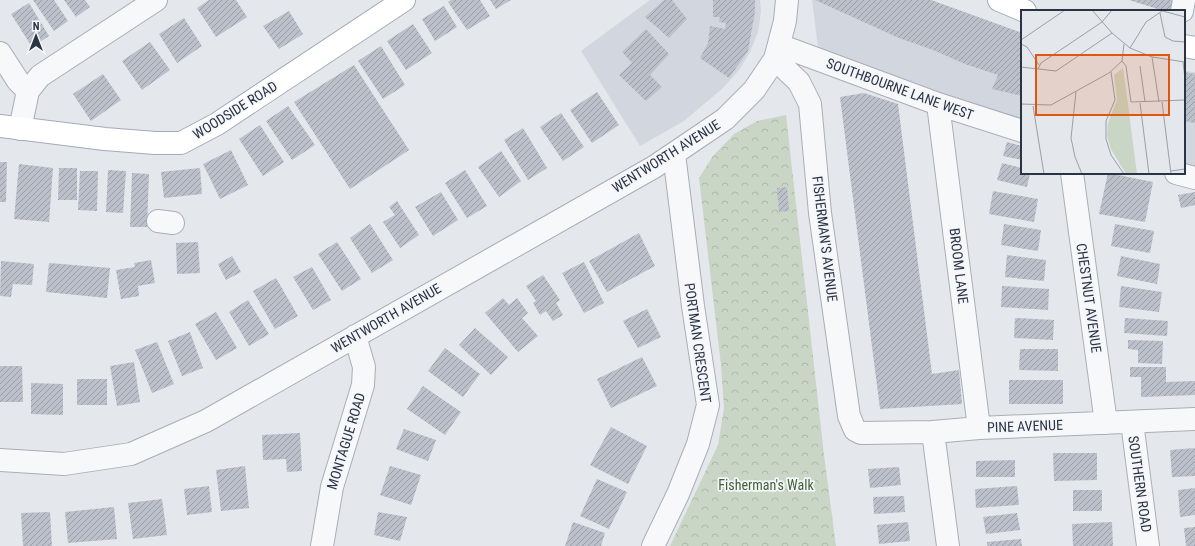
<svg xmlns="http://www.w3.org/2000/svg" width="1195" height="546" viewBox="0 0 1195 546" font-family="'Roboto Condensed',sans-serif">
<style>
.built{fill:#d2d6de}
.park{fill:url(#park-crowns)}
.building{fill:url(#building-hatch)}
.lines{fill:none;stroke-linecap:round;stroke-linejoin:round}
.minor-casing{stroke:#a9aeb7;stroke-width:24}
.major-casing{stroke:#a3abb8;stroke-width:24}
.minor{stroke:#f7f8fa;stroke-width:22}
.major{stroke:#fff;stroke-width:22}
.labels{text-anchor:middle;stroke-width:3.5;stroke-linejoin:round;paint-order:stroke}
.street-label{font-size:14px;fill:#2b3445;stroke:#f4f6f9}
.park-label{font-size:14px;fill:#3f6138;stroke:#f4f6f9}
.inset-road{fill:none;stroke:#9a9fa9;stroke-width:1}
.view{fill:#df570f;fill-opacity:0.15;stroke:#df570f;stroke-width:2}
.inset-edge{fill:none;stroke:#2b3445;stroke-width:2}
</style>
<defs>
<pattern id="park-crowns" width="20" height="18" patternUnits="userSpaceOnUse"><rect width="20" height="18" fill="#c9d6c5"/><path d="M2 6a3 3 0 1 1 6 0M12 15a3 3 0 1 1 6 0" fill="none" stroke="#adb8ab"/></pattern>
<pattern id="building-hatch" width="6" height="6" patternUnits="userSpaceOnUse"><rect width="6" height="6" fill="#bbc0ca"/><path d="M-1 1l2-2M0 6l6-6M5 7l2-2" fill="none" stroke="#989da6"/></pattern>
</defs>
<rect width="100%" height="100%" fill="#e4e7ec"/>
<path class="built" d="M650,0H760L761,11L758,32L750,52L739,70L723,88L684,121L640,146L581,51Z
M812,0H931L1022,33V126L819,55Z
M1184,71L1195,72V173L1184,170Z"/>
<path class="park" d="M786,115L824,455L836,546H670L718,445L724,408L721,365L699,178L713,156L734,134L757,121Z"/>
<path class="building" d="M33,0H54L68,21L54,31Z
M64,0H85L90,7L76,17Z
M209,0H236L247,17L216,37L197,8Z
M451,0H480L490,16L467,30L448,2Z
M490,0H511L496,9Z
M664,0H672L687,19L669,38L645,17Z
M713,0H755V12L748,51L729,78L700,58L708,43L710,26L725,29L726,23L719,22L720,17H713Z
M815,0H931L1022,33V96L992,89L998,75L965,64L933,50L899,38Z
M1129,0H1179L1176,11H1164Z
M29,3L49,36L32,47L11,14Z
M444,6L457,27L435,41L422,19Z
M289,11L303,34L279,49L263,26Z
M184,18L202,46L177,63L159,34Z
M413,24L432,53L406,70L387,41Z
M646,29L669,54L650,75L662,87L646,101L619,75L632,63L622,52Z
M150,42L170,70L142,90L122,61Z
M381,46L405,85L383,99L358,61Z
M354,65L409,150L350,189L294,102Z
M1184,72L1195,74V123L1184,121Z
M103,74L121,100L91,121L73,94Z
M597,92L619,125L592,143L570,110Z
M864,93L898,104L932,374L959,370L962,404L880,409L840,97Z
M288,106L315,145L292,160L266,121Z
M561,113L584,147L563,161L540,127Z
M260,125L284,162L263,176L239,139Z
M523,128L547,168L528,180L504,140Z
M1007,142L1022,146V160L1003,156Z
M231,150L248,185L220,199L203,164Z
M501,151L521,181L499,197L478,167Z
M0,162H7L6,202H0Z
M1002,163L1022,168V173H1030L1027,187L997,180Z
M19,164L53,168L49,222L14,219Z
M59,168H77V200H58Z
M200,168L202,194L164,198L161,172Z
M108,170L126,171L123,213L106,212Z
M465,170L487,206L467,218L445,183Z
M80,171H98L97,211L78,210Z
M132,173L149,174L147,227H130Z
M1108,173L1153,182L1145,222L1099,214Z
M787,187L789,211L779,212L777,188Z
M993,191L1038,199L1034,222L989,214Z
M441,192L458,220L433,236L415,207Z
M1195,192V205L1181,208L1178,195Z
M397,201L419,235L400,248L383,222L395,215L389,207Z
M370,224L393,260L372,273L350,238Z
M1004,224L1041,230L1038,251L1001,245Z
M1115,224L1154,231L1150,253L1111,246Z
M639,233L655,266L607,292L589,261Z
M198,242L200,273L177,274L176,243Z
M337,242L361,279L342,291L318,254Z
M1007,255L1046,260L1044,281L1005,277Z
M232,256L241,272L226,280L218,264Z
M1121,256L1160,264L1157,284L1117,276Z
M151,260L155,283L138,286L139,296L121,299L116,270L135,267L134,263Z
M1,261L34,264L32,285L13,284L11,297L0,296Z
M584,262L604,303L584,313L562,273Z
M49,263L110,268L107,298L46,292Z
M312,267L331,300L313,310L293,277Z
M543,275L560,300L556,303L563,315L553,321L546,311L540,315L533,303L536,301L526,286Z
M276,278L298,316L275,329L253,291Z
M1002,286L1049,289L1048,310L1001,307Z
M1121,286L1162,292L1159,312L1119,307Z
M503,298L509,305L517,298L528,313L522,318L538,336L518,352L485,313Z
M248,300L269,334L249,346L229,312Z
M647,309L661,337L638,348L623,321Z
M216,312L237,348L216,360L195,324Z
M1015,318L1054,320L1053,340L1014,338Z
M1125,318L1168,321L1167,336L1124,333Z
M475,328L508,357L491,375L459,345Z
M190,332L203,368L182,376L168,341Z
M1128,340L1163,341L1162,364L1138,363V350L1128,349Z
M157,342L174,384L152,393L135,350Z
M445,348L480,374L463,397L428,371Z
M1020,349H1058V371L1019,370Z
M642,357L657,386L611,408L597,379Z
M134,362L140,402L117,406L110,366Z
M0,366H22L23,402H0Z
M1130,367H1166V382L1195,381V395L1141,397V377H1130Z
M77,379H107V405H77Z
M1009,380H1063V404H1009Z
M31,383L63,384V415L31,414Z
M423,386L461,412L445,435L407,409Z
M611,427L647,446L628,484L590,465Z
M404,429L436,440L428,461L396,449Z
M300,433L302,471L287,472L286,459L263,460L262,435Z
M1195,448V476L1172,477L1170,450Z
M1053,453H1097V480L1054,481Z
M1015,460V477H976V461Z
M245,466L249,508L221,511L216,470Z
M390,466L421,475L411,505L380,495Z
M899,467L901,485L870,488L868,469Z
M597,479L627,492L609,529L580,516Z
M209,486L212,512L187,515L184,489Z
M1017,486L1019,505L976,508L975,489Z
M1195,488V515L1180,517L1178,490Z
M1073,490H1102V511H1073Z
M904,496L905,512L874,514L873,497Z
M162,499L167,535L133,539L128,503Z
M114,507L117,539L68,543L65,512Z
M50,512L52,546H23L21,513Z
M378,512L407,517L400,541L374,535Z
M1017,513L1020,530L986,534L983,517Z
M573,522L605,533L601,546H565Z
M908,522L910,541L879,544L877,525Z
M1112,522L1113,546H1073L1072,524Z
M1195,527V546H1186L1184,528Z
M1021,539L1022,546H987V542Z"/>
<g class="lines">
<g class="minor-casing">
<path id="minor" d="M1182,11L1184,0
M779,45L938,104L1022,131
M0,53L18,81L28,91
M775,59L799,82L810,104L820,213L849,416L855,430L861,433L933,432L979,428L1195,419
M938,104L979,428
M20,129L28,91L40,76L156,0
M1072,173L1106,423
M1176,173L1195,178
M158,221L173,223
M1132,422L1148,546
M933,432L948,546
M0,460L64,464L131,454L206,421L654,167L725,119L754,90L775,59L785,21L787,0
M322,546L332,487L363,385L364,367L355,336
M653,546L678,494L698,444L708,405L693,306L674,154"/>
</g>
<g class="major-casing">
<path id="major" d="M999,0L1025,11
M1184,46L1195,48
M0,126L105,139L155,143H181L217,124L404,0"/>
</g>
<use href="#minor" class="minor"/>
<use href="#major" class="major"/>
</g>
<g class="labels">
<g class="street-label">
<text transform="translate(900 89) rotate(20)" y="5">SOUTHBOURNE LANE WEST</text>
<text transform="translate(235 110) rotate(-32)" y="5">WOODSIDE ROAD</text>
<text transform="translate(666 156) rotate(-32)" y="5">WENTWORTH AVENUE</text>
<text transform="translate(825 239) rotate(83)" y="5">FISHERMAN'S AVENUE</text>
<text transform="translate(959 266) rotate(83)" y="5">BROOM LANE</text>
<text transform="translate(1089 298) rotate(82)" y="5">CHESTNUT AVENUE</text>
<text transform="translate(386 318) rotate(-30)" y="5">WENTWORTH AVENUE</text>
<text transform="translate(698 343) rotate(82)" y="5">PORTMAN CRESCENT</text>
<text transform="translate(1025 426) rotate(-2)" y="5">PINE AVENUE</text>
<text transform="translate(346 441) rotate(-73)" y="5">MONTAGUE ROAD</text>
<text transform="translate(1140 484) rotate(82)" y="5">SOUTHERN ROAD</text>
</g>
<g class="park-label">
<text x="766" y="490">Fisherman's Walk</text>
</g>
</g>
<g transform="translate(1021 10)">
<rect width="164" height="164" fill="#e4e7ec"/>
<path d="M102,58L107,95L116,164H105L90,139L86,126L87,113L96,90L93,65Z" fill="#c9d6c5"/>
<path class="inset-road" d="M71,0L91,23M138,0L164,7M139,3L144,27L152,31L164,32M0,30L44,0M0,34L6,37L18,55M109,38L125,12L141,1M131,47L138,92M101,51L105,56L110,92L164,90M162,52L164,68M119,56L124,92M0,57L35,61L91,23L109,38L131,47L164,52M17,59L20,53L81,12L91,0M90,62L94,90L85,111V129L90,145L103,164M55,82L50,128L54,147L61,164M141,92L150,164M119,93L128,164M0,94L30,95L88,63L101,51L103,34M12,96L23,164M150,161L164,159"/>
<path class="view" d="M15,45H148V105H15Z"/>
<rect width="164" height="164" class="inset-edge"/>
</g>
<g transform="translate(36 36)" stroke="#f4f6f9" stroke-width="3" paint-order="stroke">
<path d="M0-3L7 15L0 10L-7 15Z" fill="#2b3445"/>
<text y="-6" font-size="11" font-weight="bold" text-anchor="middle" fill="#2b3445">N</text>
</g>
</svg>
